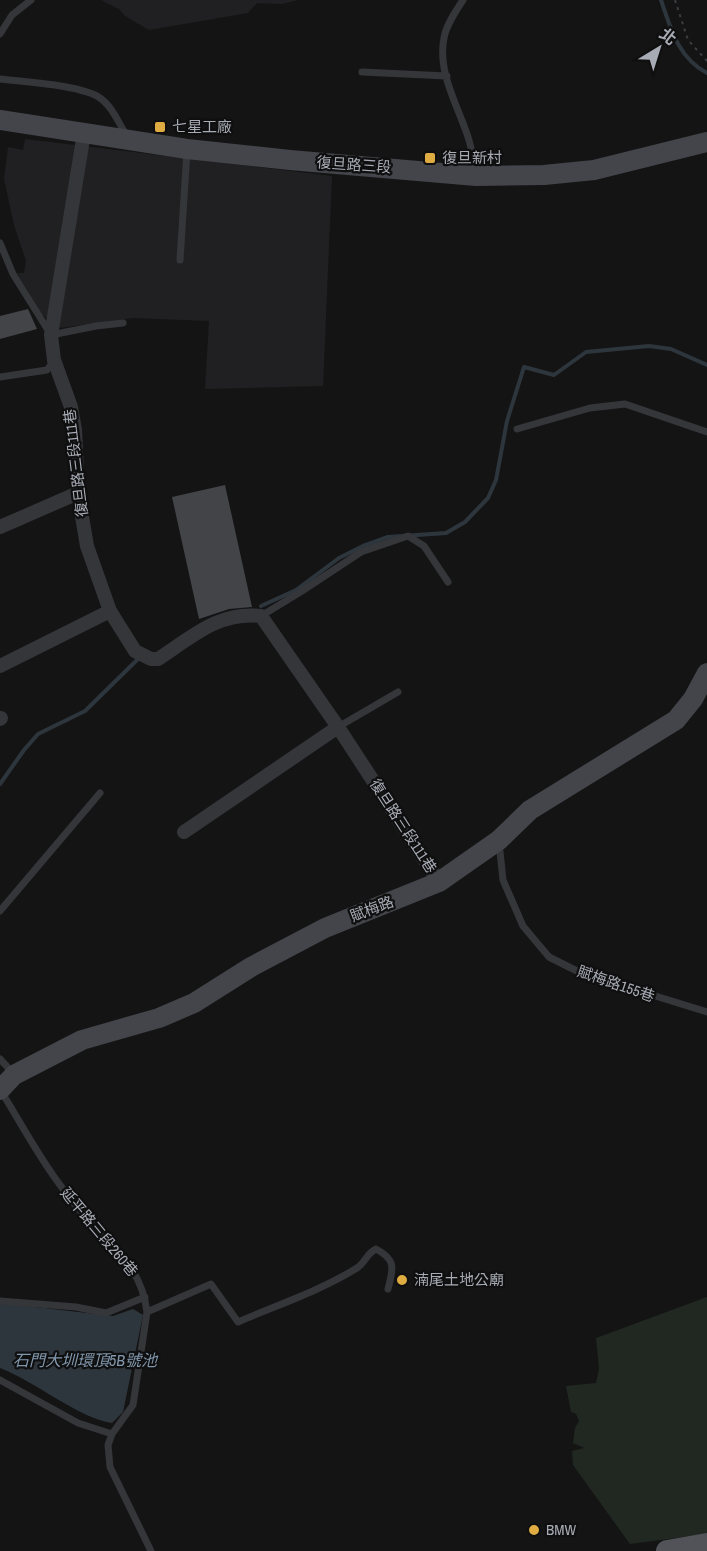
<svg xmlns="http://www.w3.org/2000/svg" width="707" height="1551" viewBox="0 0 707 1551" font-family="'Archivo Narrow','Noto Sans TC',sans-serif">
<style>
.built{fill:#202022}
.green{fill:#202821}
.water{fill:#2e363d}
.lines{fill:none;stroke-linecap:round;stroke-linejoin:round}
.stream{stroke:#2e363d;stroke-width:4}
.building{fill:#434448}
.path{stroke:#3b3d41;stroke-width:2;stroke-dasharray:3 4.5;stroke-linecap:butt}
.lane{stroke:#35363a;stroke-width:7}
.street{stroke:#35363a;stroke-width:14}
.secondary{stroke:#43454a;stroke-width:20}
.primary{stroke:#515358;stroke-width:22}
.poi-dot{fill:#dfac42;stroke:#0f0f10;stroke-width:2}
.labels{text-anchor:middle;stroke-width:4.5;stroke-linejoin:round;paint-order:stroke}
.poi-label{font-size:15px;fill:#a7abb4;stroke:#0f0f10;text-anchor:start}
.street-label{font-size:15px;fill:#a7abb4;stroke:#0f0f10}
.water-label{font-size:16px;font-style:italic;fill:#8197ac;stroke:#0f0f10}
</style>
<rect width="100%" height="100%" fill="#141415"/>
<path class="built" d="M101,0H298L282,4L257,3L248,13L149,30L125,16L119,9Z
M25,139L332,176L323,386L205,389L209,321L133,318L60,328L42,315L17,273H24L26,261L14,225L4,179L8,147L23,150Z"/>
<path class="green" d="M707,1297V1534L630,1544L573,1465L572,1451L584,1448L573,1443L575,1428L579,1421L576,1414L571,1412L566,1386L596,1383L599,1369L596,1338Z"/>
<path class="water" d="M0,1303L113,1316L133,1309L143,1315L123,1412L112,1423C78,1418 35,1381 0,1368Z"/>
<g class="lines">
<path class="stream" d="M661,0C671,29 678,58 707,73
M261,606L296,590L339,558L363,546L388,537L446,533L465,522L488,498L496,480L507,421L524,367L554,375L586,352L649,346L671,349L707,365
M0,784L24,750L38,734L85,711L137,660"/>
</g>
<path class="building" d="M28,309L37,329L0,339V316Z
M225,485L252,607L229,609L199,619L172,497Z"/>
<g class="lines">
<path class="path" d="M675,0L688,40L707,61"/>
<path class="lane" d="M463,0C456,11 446,25 444,38C437,72 458,106 468,137C472,149 474,162 476,174
M0,34L12,15L31,0
M362,72L447,76
M0,79C24,82 82,85 100,98C112,106 119,124 127,136
M0,243L13,274L51,335L96,326L123,323
M180,260L187,151
M0,377L47,370L53,362
M517,429L590,408L625,404L707,432
M261,616L302,591L361,552L408,536L424,546L448,582
M338,727L398,692
M499,842L503,880L523,926L549,957L581,973L707,1012
M0,911L100,793
M0,1059L13,1073
M1,1091C19,1120 35,1150 55,1178C67,1195 81,1213 95,1228C121,1255 142,1272 147,1312L133,1405L112,1434L108,1445L110,1467L151,1551
M0,1301L76,1307L106,1313L145,1297
M147,1312L211,1284L238,1322C277,1305 320,1291 357,1268C365,1263 367,1253 376,1249C397,1260 393,1269 388,1289
M0,1380L78,1423L112,1434"/>
<path class="street" d="M84,133L51,335L54,360L71,407L75,430L78,493L87,546L110,611L135,651L151,659H158C192,637 219,611 261,616L338,727L439,882
M0,527L78,493
M0,666L110,611
M0,719L1,718
M184,832L338,727"/>
<path class="secondary" d="M0,120L187,149L290,160L476,176L544,175L594,170L707,142
M0,1090L14,1075L82,1040L159,1018L194,1003L251,967L325,928L439,882L499,840L530,810L676,720L693,699L707,673"/>
<path class="primary" d="M667,1551L707,1544"/>
</g>
<g class="poi-dot">
<rect x="154" y="121" width="12" height="12" rx="3"/>
<rect x="424" y="152" width="12" height="12" rx="3"/>
<circle cx="402" cy="1280" r="6"/>
<circle cx="534" cy="1530" r="6"/>
</g>
<g class="labels">
<g class="poi-label">
<text x="172" y="132">七星工廠</text>
<text x="442" y="163">復旦新村</text>
<text x="414" y="1285">湳尾土地公廟</text>
<text x="546" y="1535">BMW</text>
</g>
<g class="street-label">
<text transform="translate(354 165) rotate(4)" y="5">復旦路三段</text>
<text transform="translate(76 463) rotate(-97)" y="5">復旦路三段111巷</text>
<text transform="translate(403 826) rotate(57)" y="5">復旦路三段111巷</text>
<text transform="translate(372 909) rotate(-21)" y="5">賦梅路</text>
<text transform="translate(616 984) rotate(19)" y="5">賦梅路155巷</text>
<text transform="translate(99 1232) rotate(50)" y="5">延平路三段260巷</text>
</g>
<g class="water-label">
<text x="85" y="1366">石門大圳環頂5B號池</text>
</g>
</g>
<g transform="translate(659 48) rotate(38)" stroke="#0f0f10" stroke-width="4.5" paint-order="stroke">
<path d="M0-4.5L10 22L0 15L-10 22Z" fill="#a7abb4"/>
<text y="-9" font-size="16" font-weight="bold" text-anchor="middle" fill="#a7abb4">北</text>
</g>
</svg>
